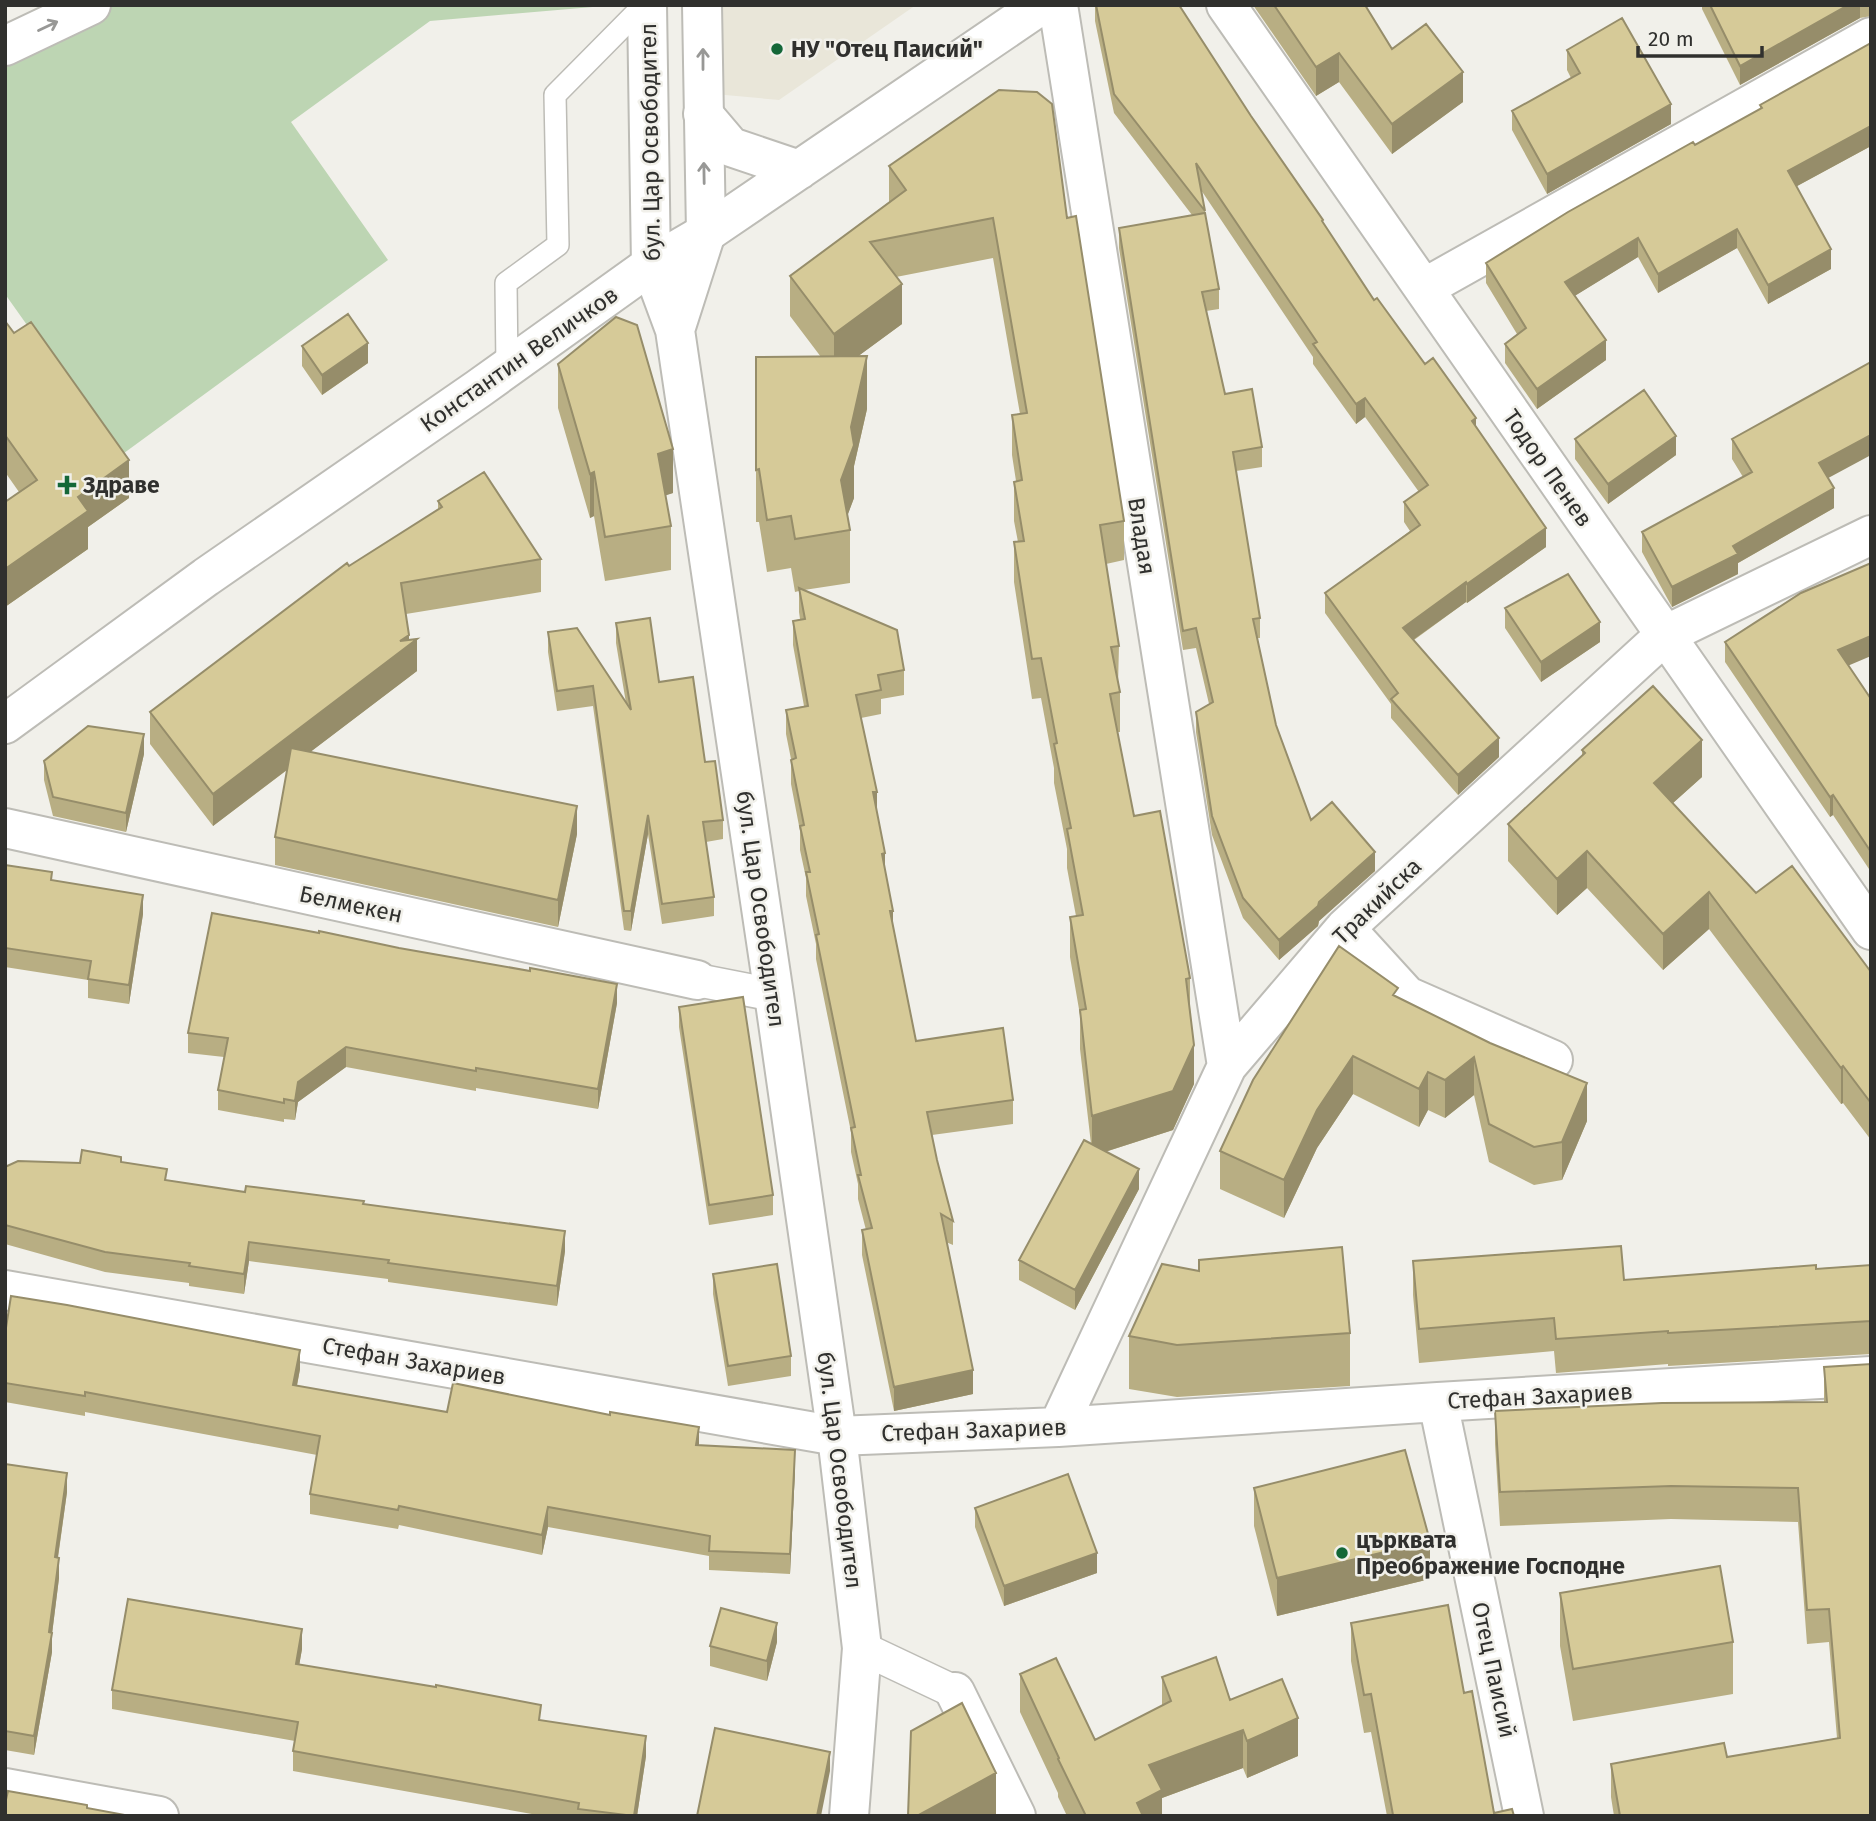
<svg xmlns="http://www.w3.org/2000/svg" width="1876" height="1821" viewBox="0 0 1876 1821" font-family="'Fira Sans',sans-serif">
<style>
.built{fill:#e9e6d9}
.green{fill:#bdd5b3}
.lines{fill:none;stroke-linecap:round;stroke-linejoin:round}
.service-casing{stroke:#bdbcb6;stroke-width:24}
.pedestrian-casing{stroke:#bdbcb6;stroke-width:35}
.minor-casing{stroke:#bdbcb6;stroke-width:42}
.tertiary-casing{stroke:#bdbcb6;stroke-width:42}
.service{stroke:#fff;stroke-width:21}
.pedestrian{stroke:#fff;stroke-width:32}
.minor{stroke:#fff;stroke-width:38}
.tertiary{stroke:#fff;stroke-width:38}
.wall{fill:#b8ae83}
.shaded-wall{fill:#968d6a}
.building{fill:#d6ca98;stroke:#968d6a;stroke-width:2}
.oneway{stroke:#989896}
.poi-dot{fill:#146738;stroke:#f1f0ea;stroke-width:2.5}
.labels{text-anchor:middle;stroke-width:5;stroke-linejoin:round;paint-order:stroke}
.poi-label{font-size:23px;font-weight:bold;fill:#30302e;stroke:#f1f0ea;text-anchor:start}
.street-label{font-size:23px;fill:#30302e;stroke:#f1f0ea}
</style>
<rect width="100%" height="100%" fill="#f1f0ea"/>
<path class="built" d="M701,5H916L779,100L703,93Z"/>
<path class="green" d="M91,5H616L430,21L291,122L388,260L120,456L5,294V46Z"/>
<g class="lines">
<g class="service-casing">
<path id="service" d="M507,368L506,283L558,245L555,95L644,5"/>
</g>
<g class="pedestrian-casing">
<path id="pedestrian" d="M697,980L774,995
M862,1648L955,1692"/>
</g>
<g class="minor-casing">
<path id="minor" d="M1058,5L1227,1066
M1226,5L1871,930
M5,46L91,5
M703,114L731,147L799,170
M1424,288L1871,37
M5,724L206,577L478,389L651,265L706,233L1041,5
M5,828L697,980
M1345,928L1407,996L1553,1060
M5,1290L837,1436L1058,1427L1438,1402L1871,1376
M1438,1402L1524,1816
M1058,1427L1227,1066L1345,928L1665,635L1871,535
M955,1692L1016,1816
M5,1788L159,1816"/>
</g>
<g class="tertiary-casing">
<path id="tertiary" d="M647,5L651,265L675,330L680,364L774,995L837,1436L862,1648L849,1816
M675,330L706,233L702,5"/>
</g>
<use href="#service" class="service"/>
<use href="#pedestrian" class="pedestrian"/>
<use href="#minor" class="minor"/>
<use href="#tertiary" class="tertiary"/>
</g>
<path class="wall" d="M1095,5H1179L1251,116L1374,300L1476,428L1546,547L1467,603L1466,602L1414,640L1499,757L1458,795L1391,718V704L1325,613V593L1410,531L1404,522V502L1419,492L1365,417L1356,424L1313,364V357L1201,190L1219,289V309L1206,311L1225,394L1262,447V467L1236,471L1260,618V638H1257L1276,725L1311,820L1375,871L1319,921L1318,926L1279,960L1243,918L1212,835L1196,732V712L1209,704L1196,648L1183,650L1119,248V228L1192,215L1114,113L1095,21Z
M1253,5H1365L1392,49L1463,102L1392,154L1339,82L1316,96Z
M1702,5H1871V16L1860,18L1740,85L1702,9Z
M1871,43V146L1797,186L1831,269L1768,304L1737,248L1658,293L1638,257L1574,296L1606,360L1537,409L1505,363V344L1517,334L1486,283V263L1760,109V105Z
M1567,50L1671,124L1547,194L1512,130V111L1571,78L1567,70Z
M889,166L1067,218L1124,521V560L1106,564L1119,646L1118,685L1120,692V732H1117L1134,816L1190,978V1007L1194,1084L1173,1130L1105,1152L1139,1189L1075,1310L1019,1280V1260L1091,1144L1080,1049V1015L1070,957V917L1076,916L1067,868V849L1054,783V768L1041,698L1032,699L1014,582V542H1018L1014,521V482L1016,481L1012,455V415L1020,414L993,258L896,277L902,324L858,356L867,409L854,466V498L847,516L850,530V583L804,590L904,670V695L881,699V714L861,718L877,813L893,929L916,1041L1013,1100V1124L932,1135L937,1160L953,1221V1245L946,1242L973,1394L894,1411L862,1255V1230H866L858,1199V1184L851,1152V1132L816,959V944L806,896V878L800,850V831L791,784V759L786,734V710L804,706L793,645V621L800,619L799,612V591L795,592L791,568L767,572L759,522H756V357H821L790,316V276L889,202Z
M5,321L129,498L88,527V549L5,607V502L19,492L5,472Z
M302,346L368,363L322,395L302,366Z
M558,364L673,493L665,495L671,526V570L605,581L594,516L590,518L558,408Z
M1575,439L1676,455L1608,504L1575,459Z
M1732,439L1828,478L1834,508L1738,563V574L1672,607L1642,552V532L1743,477L1732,459Z
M438,501L541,559V592L406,614L409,640L417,671L310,752L577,834L558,927L275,865V837L287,770L213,826L150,744V712L349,566L438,510Z
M1505,608L1600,642L1541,682L1505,628Z
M616,623L659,682L705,762L723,820V839L706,842L714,897V916L662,924L648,834L631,931L624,930L593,706L557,711L548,652V632L626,703L616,643Z
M1725,642L1849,666L1871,699V872L1833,815L1830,817L1725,662Z
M1582,750L1702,777L1673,803L1756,893L1871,972V1140L1843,1103L1841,1104L1709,929L1663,970L1587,888L1557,915L1508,861V824L1582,756Z
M144,754L126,832L53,816L44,780V761Z
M5,865L52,880L143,914L129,1004L88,998V980L5,967Z
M1398,997L1587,1121L1562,1180L1534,1185L1489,1162L1474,1095L1445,1118L1428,1110L1419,1127L1353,1094L1317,1148L1284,1218L1220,1189V1151Z
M617,1003L598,1109L476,1088V1091L346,1067L298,1102L295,1120L284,1119V1122L218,1110V1090L224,1057L188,1053V1033Z
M679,1007L773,1195V1215L709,1225L679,1027Z
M121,1162L167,1180L245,1192L364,1204L565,1251L557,1306L388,1282V1279L249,1261L244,1294L189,1286V1283L105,1272L5,1244V1167Z
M1413,1261L1624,1280L1871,1265V1354L1668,1366V1364L1556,1373L1554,1351L1419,1363L1413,1295Z
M713,1274L791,1356V1376L728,1386L713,1294Z
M1350,1333V1386L1177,1397L1129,1389V1336Z
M5,1334L300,1369L297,1386L447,1412L699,1445L795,1470L790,1574L709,1570V1556L548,1527L542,1555L399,1525L398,1529L310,1514V1494L317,1455L85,1412V1416L5,1402Z
M1824,1367L1871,1816H1614L1611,1797V1764L1727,1757L1837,1738L1829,1642L1807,1644L1798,1522L1671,1519L1500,1526L1495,1444V1411L1824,1402Z
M5,1464L67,1492L58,1558L59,1578L52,1634V1652L34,1755L5,1750Z
M1254,1488L1430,1579L1277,1616L1254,1526Z
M975,1508L1097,1573L1004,1606L975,1527Z
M1560,1593L1733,1642V1694L1573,1721L1560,1646Z
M1351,1623L1464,1693L1494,1813L1514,1816H1387L1371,1732L1364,1733L1351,1661Z
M777,1642L767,1681L710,1666V1646Z
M302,1649L299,1665L541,1720L646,1756L637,1816H543L293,1771V1751L295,1741L112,1709V1690Z
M1020,1674L1095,1740L1162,1706V1677L1230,1700L1298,1756L1247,1778L1243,1768L1162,1798V1816H1067L1058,1797V1793L1020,1712Z"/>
<path class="shaded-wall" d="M1848,5H1860V18L1740,85V66Z
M1339,53V82L1316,96V67Z
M1463,72V102L1392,154V124Z
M1671,104V124L1547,194V174Z
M1871,126V146L1788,191V171Z
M1737,229V248L1658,293V274Z
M1638,238V257L1565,302V282Z
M1831,249V269L1768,304V285Z
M902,284V324L834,374V334Z
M1606,340V360L1537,409V389Z
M368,343V363L322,395V375Z
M867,356V409L854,466V498L841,533V480L851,427Z
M1365,398V417L1356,424V404Z
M1476,418V438L1472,421Z
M1871,435V455L1819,483V463Z
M1676,436V455L1608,504V484Z
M673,449V493L658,498V454Z
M129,460V498L88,527V549L5,607V569L78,497Z
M594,472V516L590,518V474Z
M1834,488V508L1738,563V574L1672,607V587L1733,546Z
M1546,528V547L1467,603V584Z
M1466,582V602L1403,647V628Z
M1600,622V642L1541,682V662Z
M409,635V644L417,639V671L213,826V794L400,641Z
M1871,636V656L1838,670V650Z
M144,734V754L126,832V813Z
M1499,738V757L1458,795V775Z
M1702,740V777L1654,820V783Z
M873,792H877V816Z
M1833,795V815L1830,817V797Z
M577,806V834L558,927V900Z
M648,815V834L631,931V911Z
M1587,851V888L1557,915V879Z
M1375,852V871L1319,921L1318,926L1279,960V940Z
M885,853V877L882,854Z
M1709,892V929L1663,970V934Z
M143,895V914L129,1004V985Z
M890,911H893V935Z
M617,984V1003L598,1109V1089Z
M1194,1045V1084L1173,1130L1092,1156V1116Z
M346,1047V1067L298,1102L295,1120V1101L298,1082Z
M1353,1056V1094L1317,1148L1284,1218V1180L1317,1110Z
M1474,1057V1095L1445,1118V1080Z
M1843,1066V1103L1841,1104V1068Z
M1428,1072V1110L1419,1127V1089Z
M7,1076V1095L5,1097V1077Z
M1587,1083V1121L1562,1180V1142Z
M1139,1169V1189L1075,1310V1290Z
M565,1231V1251L557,1306V1286Z
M249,1242V1261L244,1294V1274Z
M300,1350V1369L293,1405V1385Z
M973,1370V1394L894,1411V1387Z
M699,1427V1447L696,1445Z
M795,1450V1470L790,1574V1554Z
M67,1473V1492L55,1577V1557Z
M548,1507V1527L542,1555V1535Z
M1430,1541V1579L1277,1616V1578Z
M1097,1553V1573L1004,1606V1586Z
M59,1558V1578L52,1634V1652L34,1755V1736Z
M777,1623V1642L767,1681V1661Z
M302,1629V1649L296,1684V1664Z
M1298,1718V1756L1247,1778V1741Z
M1243,1730V1768L1162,1798V1816H1137V1803L1149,1765Z
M646,1736V1756L637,1816H634Z
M830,1752V1771L821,1816H817Z
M996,1773V1816H917Z"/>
<path class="building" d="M1096,5H1179L1251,116L1323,220L1322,221L1374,300L1377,298L1425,364L1433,358L1476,418L1472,421L1546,528L1467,584L1466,582L1403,628L1499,738L1458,775L1391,699L1398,693L1325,593L1420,525L1404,502L1428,485L1365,398L1356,404L1313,344L1317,342L1196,163L1205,211L1114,94Z
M1274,5H1365L1392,49L1426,24L1463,72L1392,124L1339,53L1316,67Z
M1710,5H1848L1740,66Z
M1622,18L1671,104L1547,174L1512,111L1580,73L1567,50Z
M1871,43V126L1788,171L1831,249L1768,285L1737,229L1658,274L1638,238L1565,282L1606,340L1537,389L1505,344L1526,328L1486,263L1568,212L1693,142L1695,145L1762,108L1760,105Z
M999,90L1037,92L1052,104L1067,218L1076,216L1124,521L1100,525L1119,646L1111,647L1120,692L1110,694L1134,816L1160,811L1190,978L1186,979L1194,1045L1173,1091L1092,1116L1080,1010L1086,1009L1070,917L1083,915L1067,829L1071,828L1054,744L1057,743L1041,658L1032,659L1014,542L1024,541L1014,482L1022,480L1012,415L1027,413L993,218L870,242L902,284L834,334L790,276L906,190L889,166Z
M1205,213L1219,289L1202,292L1225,394L1252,389L1262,447L1233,452L1260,618L1253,619L1276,725L1311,820L1332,802L1375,852L1319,902L1318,906L1279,940L1243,898L1212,816L1196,712L1213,702L1196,628L1183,631L1119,228Z
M348,314L368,343L322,375L302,346Z
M616,317L637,325L673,449L658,454L671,526L605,537L594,472L590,474L558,364Z
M5,321L14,333L31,322L129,460L78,497L88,511L5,569V502L37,480L5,435Z
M867,356L851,427L854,445L841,480L850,530L795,539L791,516L767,520L759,469L756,470V357Z
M1871,362V435L1819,463L1834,488L1733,546L1738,554L1672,587L1642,532L1752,472L1732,439Z
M1644,390L1676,436L1608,484L1575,439Z
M484,472L541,559L401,583L409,635L400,641L417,639L213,794L150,712L347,563L349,566L442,507L438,501Z
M1871,563V636L1838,650L1871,699V852L1833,795L1830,797L1725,642L1801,593Z
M1568,574L1600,622L1541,662L1505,608Z
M799,588L897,630L904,670L878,675L881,690L856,695L877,792H873L885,853L882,854L893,911H890L916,1041L1003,1028L1013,1100L927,1112L937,1160L953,1221L941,1214L973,1370L894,1387L862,1230L872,1228L858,1175H861L851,1128L855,1127L816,935L819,934L806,872H810L800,826L804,825L791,760L796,758L786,710L808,706L793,621L805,619Z
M650,618L659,682L693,677L705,762L715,761L723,820L703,822L714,897L662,904L648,815L631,911H624L593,686L557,691L548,632L577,628L631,710L616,623Z
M1653,686L1702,740L1654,783L1756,893L1792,866L1871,972V1103L1843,1066L1841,1068L1709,892L1663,934L1587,851L1557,879L1508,824L1585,753L1582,750Z
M88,726L144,734L126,813L53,797L44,761Z
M291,748L577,806L558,900L275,837Z
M5,865L52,872L51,880L143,895L129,985L88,979L91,961L5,948Z
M212,913L319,933V931L399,948L530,971V968L617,984L598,1089L476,1068V1071L346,1047L298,1082L295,1101L284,1099V1103L218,1090L228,1038L188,1033Z
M1339,946L1398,988L1393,995L1490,1043L1587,1083L1562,1142L1534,1147L1489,1124L1474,1057L1445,1080L1428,1072L1419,1089L1353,1056L1317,1110L1284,1180L1220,1151L1253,1080Z
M743,997L773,1195L709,1205L679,1007Z
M1084,1140L1139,1169L1075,1290L1019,1260Z
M82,1150L121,1157V1162L167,1169L165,1180L245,1192L246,1186L364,1201L363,1204L565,1231L557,1286L388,1263L389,1260L249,1242L244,1274L189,1266L190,1263L105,1252L5,1225V1167L18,1161L80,1163Z
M1621,1246L1624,1280L1816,1265V1269L1871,1265V1321L1668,1333V1331L1556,1339L1554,1318L1419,1329L1413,1261Z
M1342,1247L1350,1333L1177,1345L1129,1336L1162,1264L1199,1271V1260Z
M777,1264L791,1356L728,1366L713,1274Z
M11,1296L67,1305L300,1350L293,1385L447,1412L453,1383L610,1415V1412L699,1427L696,1445L795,1450L790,1554L709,1551L710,1536L548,1507L542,1535L399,1506L398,1510L310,1494L320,1436L85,1392V1396L5,1383V1334Z
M1871,1364V1816H1620L1611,1764L1724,1743L1727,1757L1840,1738L1829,1609L1807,1610L1798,1488L1671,1486L1500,1492L1495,1411L1662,1403L1827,1402L1824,1367Z
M1405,1450L1430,1541L1277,1578L1254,1488Z
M5,1464L67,1473L55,1557L59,1558L49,1632L52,1633L34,1736L5,1731Z
M1068,1474L1097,1553L1004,1586L975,1508Z
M1720,1566L1733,1642L1573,1669L1560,1593Z
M128,1599L302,1629L296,1664L436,1687V1685L541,1705L539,1720L646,1736L634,1816L578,1809L579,1803L293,1751L298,1722L112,1690Z
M1448,1605L1464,1693L1472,1691L1494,1813L1512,1809L1514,1816H1392L1393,1815L1371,1694L1364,1695L1351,1623Z
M721,1608L777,1623L767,1661L710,1646Z
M1216,1657L1230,1700L1282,1679L1298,1718L1247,1741L1243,1730L1149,1765L1162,1790L1137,1803L1143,1816H1086L1058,1759L1059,1758L1020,1674L1056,1658L1095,1740L1171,1701L1162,1677Z
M962,1703L996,1773L917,1816H908L911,1731Z
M715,1728L830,1752L817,1816H697Z
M8,1791L87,1805V1808L130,1816H5V1804Z"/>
<defs><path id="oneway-shaft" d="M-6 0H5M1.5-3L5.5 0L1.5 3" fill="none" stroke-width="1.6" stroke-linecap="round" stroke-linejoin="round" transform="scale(1.75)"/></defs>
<g class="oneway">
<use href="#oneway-shaft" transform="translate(48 26) rotate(-25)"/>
<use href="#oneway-shaft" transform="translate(703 59) rotate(-90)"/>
<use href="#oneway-shaft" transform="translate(704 173) rotate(-91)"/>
</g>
<g class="poi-dot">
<circle cx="777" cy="49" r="7"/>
<path d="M63.5 474.5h7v7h7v7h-7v7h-7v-7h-7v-7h7z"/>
<circle cx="1342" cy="1553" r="7"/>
</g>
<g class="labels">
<g class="poi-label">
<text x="791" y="57">НУ "Отец Паисий"</text>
<text x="83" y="493">Здраве</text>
<text x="1356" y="1548">църквата<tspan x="1356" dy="26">Преображение Господне</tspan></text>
</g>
<g class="street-label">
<text transform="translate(650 142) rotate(-91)" y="8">бул. Цар Освободител</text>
<text transform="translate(519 359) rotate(-35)" y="8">Константин Величков</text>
<text transform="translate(1548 468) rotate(55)" y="8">Тодор Пенев</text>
<text transform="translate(1142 536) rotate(81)" y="8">Владая</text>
<text transform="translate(1377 901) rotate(-44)" y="8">Тракийска</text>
<text transform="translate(351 904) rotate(12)" y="8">Белмекен</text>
<text transform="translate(761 909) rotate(82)" y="8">бул. Цар Освободител</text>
<text transform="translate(414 1361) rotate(10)" y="8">Стефан Захариев</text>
<text transform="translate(1540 1396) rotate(-3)" y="8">Стефан Захариев</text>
<text transform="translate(974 1430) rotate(-2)" y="8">Стефан Захариев</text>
<text transform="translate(840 1470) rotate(83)" y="8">бул. Цар Освободител</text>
<text transform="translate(1494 1670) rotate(78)" y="8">Отец Паисий</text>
</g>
</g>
<rect width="1876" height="1821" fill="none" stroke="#30302e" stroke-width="14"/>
<path d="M1638 46v10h124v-10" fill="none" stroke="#30302e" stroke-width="3.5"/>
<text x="1648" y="46" font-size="21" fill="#30302e" stroke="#f1f0ea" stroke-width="5" paint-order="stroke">20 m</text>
</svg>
